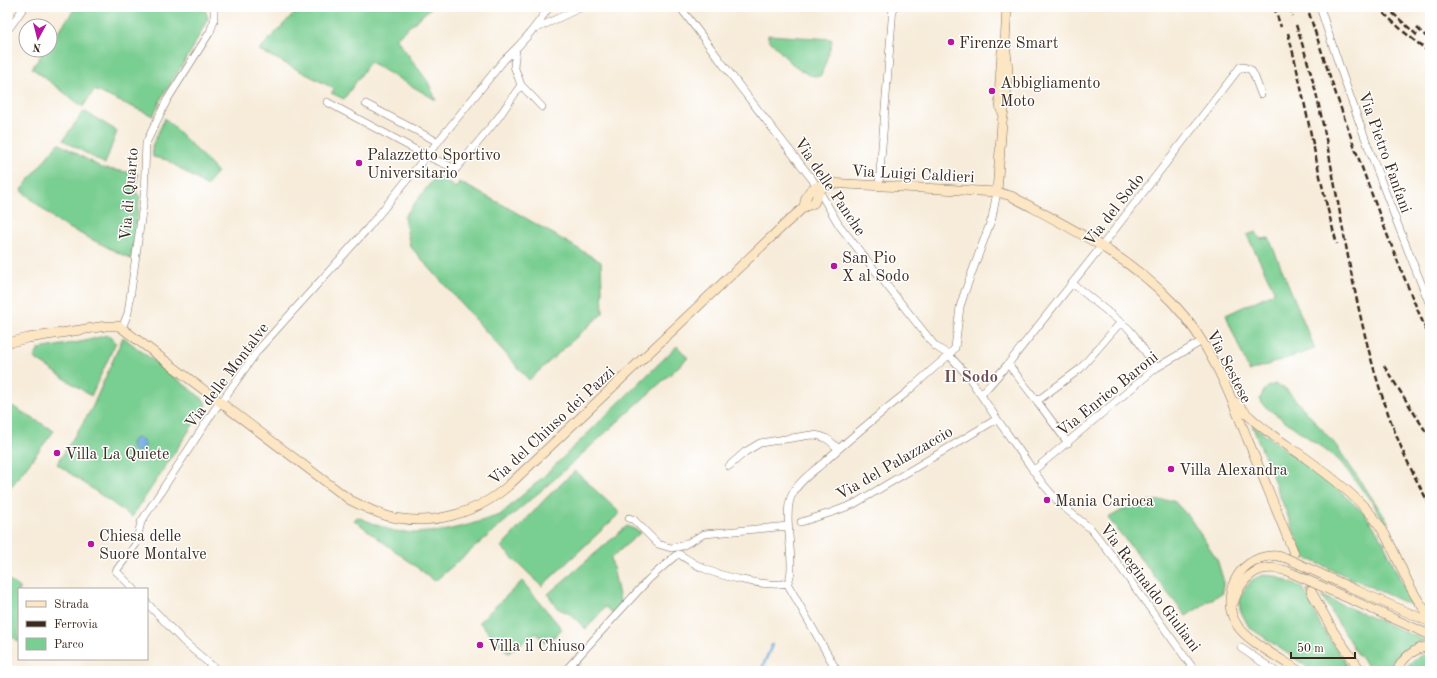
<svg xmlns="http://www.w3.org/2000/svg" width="1437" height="678" viewBox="0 0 1437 678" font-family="'Old Standard TT',serif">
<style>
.green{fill:#79ce91;stroke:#5a7c58}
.water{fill:#69a7db;stroke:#52687c}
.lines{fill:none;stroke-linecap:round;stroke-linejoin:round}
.stream{stroke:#69a7db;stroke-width:2.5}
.secondary-tunnel{stroke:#d1c5b4;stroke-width:9;stroke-dasharray:9 4.5;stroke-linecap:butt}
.street-casing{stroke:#7d6e60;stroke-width:8}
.secondary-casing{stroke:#7d6e60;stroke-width:10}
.street{stroke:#fff;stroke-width:7}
.secondary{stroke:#fce6c4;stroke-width:9}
.rail{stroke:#3b2a1e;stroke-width:2.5;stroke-dasharray:6 3;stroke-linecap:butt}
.secondary-bridge-casing{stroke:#7d6e60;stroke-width:10;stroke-linecap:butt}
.secondary-bridge{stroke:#fce6c4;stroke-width:9}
.poi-dot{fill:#b5179e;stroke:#fff;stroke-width:1.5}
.labels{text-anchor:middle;stroke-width:3;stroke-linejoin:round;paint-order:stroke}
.poi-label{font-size:16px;fill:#3b2a1e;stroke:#fff;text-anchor:start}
.street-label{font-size:16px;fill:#3b2a1e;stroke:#fff}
.neighbourhood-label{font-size:17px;font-weight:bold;fill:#705153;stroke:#fff}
</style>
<rect width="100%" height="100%" fill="#fff"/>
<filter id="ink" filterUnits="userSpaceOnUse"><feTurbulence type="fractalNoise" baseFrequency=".025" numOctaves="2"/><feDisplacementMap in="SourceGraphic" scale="8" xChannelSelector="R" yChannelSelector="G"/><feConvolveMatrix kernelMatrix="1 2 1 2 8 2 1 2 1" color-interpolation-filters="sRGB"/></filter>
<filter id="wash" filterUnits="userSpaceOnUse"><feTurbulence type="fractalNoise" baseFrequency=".012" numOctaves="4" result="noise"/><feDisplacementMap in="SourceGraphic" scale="16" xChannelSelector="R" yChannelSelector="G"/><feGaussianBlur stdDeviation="0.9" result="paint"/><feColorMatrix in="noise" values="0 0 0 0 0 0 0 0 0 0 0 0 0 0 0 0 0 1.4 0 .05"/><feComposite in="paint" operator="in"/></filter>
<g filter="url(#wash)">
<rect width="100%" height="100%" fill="#f7ecda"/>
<path class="green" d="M76,7H204L208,18L190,53L162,97L153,116L94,90L83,107L32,68L45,50H50V43Z
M300,7H432L396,38L428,82L436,100L370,62L344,99L331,93L335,89L259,50Z
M768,35L831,39L832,42L822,73L820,76C801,78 784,55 771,42L768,38Z
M84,111L117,131L105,164L63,140Z
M165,118L217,171L207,186L167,160L153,157L152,146Z
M58,143L102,168L138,174L136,193L140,196L131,259L59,223L21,190Z
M436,176L456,188L459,182L505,206L601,262L603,313L529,380L410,246L404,217Z
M1256,232L1260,239L1269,238L1315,349L1249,371L1226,315L1275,292L1247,235Z
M107,335L116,342L91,396L34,358L39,349L85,341Z
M123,337L204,400L206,405L132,517L57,464L92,408Z
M677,346L688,358L550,483L435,581L354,520L357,517L393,531L415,533L443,531L468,525L500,515L543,477Z
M1276,384L1286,389L1335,444L1389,523L1386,524L1372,502L1339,460L1263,405L1260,399C1264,390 1266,386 1276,384Z
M7,403L54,431L7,492Z
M1252,425L1325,478L1365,514L1381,537L1403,585L1417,608L1304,557Z
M575,471L620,513L542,586L501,547L546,498Z
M1173,500L1189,517L1217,559L1223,579V592L1186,616L1108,518L1126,508L1151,501Z
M627,526L641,532L611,558L621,605L614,614L605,607L586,629L570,614L557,608L548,594Z
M1262,575L1275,576L1303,588L1321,626L1351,671H1313L1249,627L1240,610V600L1244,590L1252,580Z
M7,579L21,589H19V642L7,632Z
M522,581L562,629L546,644L536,633L508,653L479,622Z
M1322,596L1426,641C1408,643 1396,654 1391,671H1371L1354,649Z
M1430,652V671H1404C1410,660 1419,656 1430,652Z"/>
<path class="water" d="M131 445a7 7 0 1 1 14 0a7 7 0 1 1-14 0Z"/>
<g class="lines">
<path class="stream" d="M760,671L762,668L772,645"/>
</g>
</g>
<g filter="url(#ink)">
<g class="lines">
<path class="secondary-tunnel" d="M1297,560L1311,591"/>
<g class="street-casing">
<path id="street" d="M1320,7C1352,108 1390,207 1430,305
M10,27L24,7
M535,29L582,7
M516,49L514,66L521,85L542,107
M327,102L427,156L456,169L498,118L521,85
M366,104L438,142
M879,185L893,7
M997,192L992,218L964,294L960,307L955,348L949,355L968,376L997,419L1043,484L1061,505L1091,529L1116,561L1195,671
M1072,283L1129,329L1134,335L1156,368
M122,328L128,313L144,197L146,143L167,100L210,32L214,21V7
M1008,364L1037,401L1068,443
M981,395L1008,364L1108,238L1241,66L1251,70L1254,75L1261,94
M1037,401L1080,369L1120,323
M729,466L745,452L760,443L811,435C824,435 830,440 838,449
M1033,471L1156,368L1202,341
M629,518L634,520L658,544L671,548L682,546L704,534L788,526
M801,522L833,512L854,504L997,419
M787,583L837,671
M134,589L116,571L136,544L141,522L215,409L225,397L258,350L368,228L504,60C522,44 536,27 549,7
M147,603L184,642L218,671
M1241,648L1275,671
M565,671L649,579L675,556L679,554C687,559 694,564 703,568C719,576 770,588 787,583C798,572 782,518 791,497C797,483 811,473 822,464C849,439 877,416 906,393C920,380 935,367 949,355L935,346L839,225L812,179L741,88L680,7"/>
</g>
<g class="secondary-casing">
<path id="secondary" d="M1001,110L999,97L1002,51
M997,192L1002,122L1006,98L1008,69L1005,43L1007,7
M804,207C806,191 811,187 827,183L997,192L1011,196C1066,226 1128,255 1172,302C1209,341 1228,389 1247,438C1263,476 1278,515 1294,553
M7,343L28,338L106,326H119L350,500C362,506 374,512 387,516C429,527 476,514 508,486L783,226L804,207L814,203L819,192L827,183
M1236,402C1255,426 1282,441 1307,459C1329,475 1351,492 1369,512C1397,543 1402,585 1430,616
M1286,558C1281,557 1276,555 1271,556C1237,558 1219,598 1237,625C1247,641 1283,660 1299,671
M1311,591L1333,631L1361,671
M1358,591L1430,622
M1352,600L1430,635
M1233,603C1242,576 1258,562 1287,571
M1397,671C1403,657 1415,648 1430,646"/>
</g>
<use href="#street" class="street"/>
<use href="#secondary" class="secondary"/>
<path class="rail" d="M1274,7L1281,27
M1290,7L1293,16
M1377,7L1404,32L1430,53
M1386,7L1419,37
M1309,13C1345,124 1384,233 1430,339
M1296,25C1305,52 1313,79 1319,106C1349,241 1359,383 1430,505
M1417,28L1430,40
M1288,33C1306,102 1317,174 1337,244
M1384,366L1430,438"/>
<g class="secondary-bridge-casing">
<path id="secondary-bridge" d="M1286,558L1358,591
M1287,571L1352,600"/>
</g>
<use href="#secondary-bridge" class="secondary-bridge"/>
</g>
</g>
<g class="poi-dot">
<circle cx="951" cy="42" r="4"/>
<circle cx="992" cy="91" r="4"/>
<circle cx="359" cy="163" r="4"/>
<circle cx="834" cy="266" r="4"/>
<circle cx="57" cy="453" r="4"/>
<circle cx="1171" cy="469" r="4"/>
<circle cx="1047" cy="500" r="4"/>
<circle cx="91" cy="544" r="4"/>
<circle cx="480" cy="645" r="4"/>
</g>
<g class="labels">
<g class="poi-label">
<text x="959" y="48">Firenze Smart</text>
<text x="1000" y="88">Abbigliamento<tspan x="1000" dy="18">Moto</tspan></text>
<text x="367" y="160">Palazzetto Sportivo<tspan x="367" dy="18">Universitario</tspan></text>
<text x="842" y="263">San Pio<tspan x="842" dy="18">X al Sodo</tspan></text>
<text x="65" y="459">Villa La Quiete</text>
<text x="1179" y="475">Villa Alexandra</text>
<text x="1055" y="506">Mania Carioca</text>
<text x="99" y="541">Chiesa delle<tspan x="99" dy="18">Suore Montalve</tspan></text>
<text x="488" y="651">Villa il Chiuso</text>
</g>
<g class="street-label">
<text transform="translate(1386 152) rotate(70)" y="6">Via Pietro Fanfani</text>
<text transform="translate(913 173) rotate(3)" y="6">Via Luigi Caldieri</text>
<text transform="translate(831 186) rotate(56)" y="6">Via delle Panche</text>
<text transform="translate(128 194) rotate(-85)" y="6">Via di Quarto</text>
<text transform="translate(1113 209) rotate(-52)" y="6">Via del Sodo</text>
<text transform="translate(1230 366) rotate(63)" y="6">Via Sestese</text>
<text transform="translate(226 375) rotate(-53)" y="6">Via delle Montalve</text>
<text transform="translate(1107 393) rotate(-39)" y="6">Via Enrico Baroni</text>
<text transform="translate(551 425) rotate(-43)" y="6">Via del Chiuso dei Pazzi</text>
<text transform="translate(894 462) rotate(-30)" y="6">Via del Palazzaccio</text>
<text transform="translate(1151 587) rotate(53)" y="6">Via Reginaldo Giuliani</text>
</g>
<g class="neighbourhood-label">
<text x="971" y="382">Il Sodo</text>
</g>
</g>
<rect width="1437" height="678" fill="none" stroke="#fff" stroke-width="24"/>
<rect x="18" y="588" width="130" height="72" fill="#ffffff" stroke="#b1aaa5"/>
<rect x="26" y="601" width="20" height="6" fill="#fce6c4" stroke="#b1aaa5"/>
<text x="54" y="608" font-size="12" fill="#3b2a1e">Strada</text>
<rect x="26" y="621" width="20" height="6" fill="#3b2a1e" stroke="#b1aaa5"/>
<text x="54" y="628" font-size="12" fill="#3b2a1e">Ferrovia</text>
<rect x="26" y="638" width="20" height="12" fill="#79ce91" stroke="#b1aaa5"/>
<text x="54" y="648" font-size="12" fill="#3b2a1e">Parco</text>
<g transform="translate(38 38) rotate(187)"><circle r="19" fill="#ffffff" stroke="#b1aaa5"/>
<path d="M0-3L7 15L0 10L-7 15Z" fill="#b5179e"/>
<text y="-6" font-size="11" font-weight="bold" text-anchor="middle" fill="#3b2a1e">N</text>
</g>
<path d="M1291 652v6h64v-6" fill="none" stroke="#3b2a1e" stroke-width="2"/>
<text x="1297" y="652" font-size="12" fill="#3b2a1e" stroke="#ffffff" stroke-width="3" paint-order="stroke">50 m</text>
</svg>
